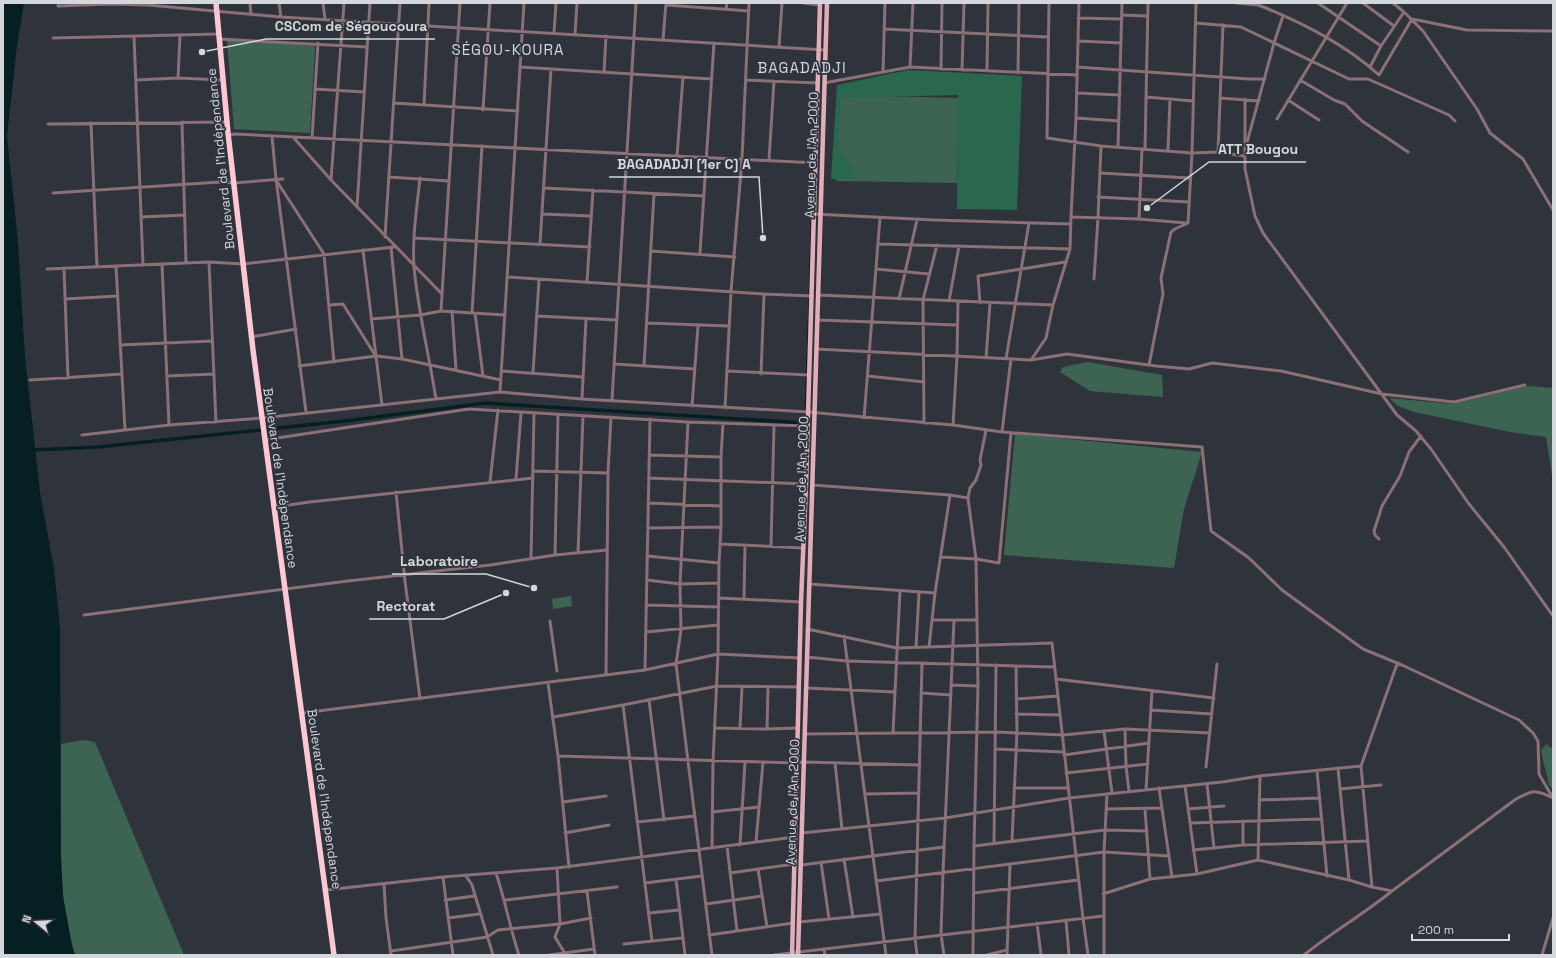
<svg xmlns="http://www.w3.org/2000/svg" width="1556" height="958" viewBox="0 0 1556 958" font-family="'Space Grotesk',sans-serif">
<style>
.green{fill:#3d6452}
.forest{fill:#29684e}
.water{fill:#061f22}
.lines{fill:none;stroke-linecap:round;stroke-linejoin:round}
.stream{stroke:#061f22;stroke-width:1}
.canal{stroke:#061f22;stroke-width:3.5}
.street{stroke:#8b7076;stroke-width:3}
.primary{stroke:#e3acb9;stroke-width:4.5}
.highway{stroke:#fdc7d4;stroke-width:5.5}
.labels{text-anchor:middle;stroke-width:3.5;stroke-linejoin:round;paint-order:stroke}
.street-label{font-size:13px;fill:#d4d7dc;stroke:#2f343c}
.quarter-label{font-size:15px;letter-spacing:1px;fill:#d0d5e0;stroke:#2f343c}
.leader{fill:none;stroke:#d4d7dc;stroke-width:1.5}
.callout-dot{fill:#d4d7dc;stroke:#2f343c;stroke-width:1.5}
.callout-label{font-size:14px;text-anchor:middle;font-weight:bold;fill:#d4d7dc;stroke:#2f343c;stroke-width:3.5;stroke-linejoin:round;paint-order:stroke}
</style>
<rect width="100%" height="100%" fill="#2f343c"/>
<path class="green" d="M227,40L315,46L310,133L234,129Z
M838,95L959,98L957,183L836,181Z
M1088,362L1162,375L1163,397L1090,391L1060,372L1063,367Z
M1528,386L1553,388V481L1546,437L1510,432L1414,412L1398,406L1389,398L1453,404Z
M1015,434L1202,452L1184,509L1174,568L1004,555Z
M571,596L572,606L553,609L552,599Z
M83,740L95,742L184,955H75C55,893 61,810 61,744Z
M1546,744L1553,749V790L1549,785L1541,751Z"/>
<path class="forest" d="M908,70L1022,76L1017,210L957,209L958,95L841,98L838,133L839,150L853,168L856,179H831L837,85Z"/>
<path class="water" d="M3,3H24L17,46L7,136L18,242L25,357L40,492L54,569L60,628L61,855L63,896L72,945L75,955H3Z"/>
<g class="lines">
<path class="stream" d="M809,294L817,28
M805,410L809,297
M805,423V413"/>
<path class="canal" d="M269,429L353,420L486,403L805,423
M32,450L98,447L261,430"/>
<path class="street" d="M59,3L58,6L109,4L148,5L281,17L825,50
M250,3L251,15
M279,3L281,17
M323,3L325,19
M803,3L820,5
M1049,3L1047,138L1101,146L1192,153L1218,152L1244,156
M1079,3L1076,118L1071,217L1139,219L1186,223
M1237,3L1258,5L1266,8C1306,25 1346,45 1379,75L1412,19L1467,30L1553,31
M1318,3L1381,46
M1363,3L1394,26
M1393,3L1404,12L1423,31L1477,109L1490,133L1523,159L1553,210
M666,5L749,11
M726,9L727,3
M1122,15L1147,16
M1078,18L1122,19
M1196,23L1241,27L1349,79H1368L1449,115L1455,121
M884,29L1048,37
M554,33L556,3
M575,34L577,3
M134,36L143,265
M53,38L218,34
M219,39L367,47
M663,40L666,3
M1078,41L1121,43
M779,47L782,3
M520,67L712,79
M910,67L913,3
M1077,67L1249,79H1265
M1370,67L1381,46L1404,12
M941,69L942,3
M962,70L964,3
M987,71L988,3
M883,72L885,3
M604,73L606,36
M1018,73L1019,3
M178,78L180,35
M136,80L178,78L222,80
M746,80L818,83
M1300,80L1334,100L1345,104L1362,121L1408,152
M824,83L910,67L1077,75
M315,89L364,92
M1077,93L1120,95
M1146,97L1193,101
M1220,98L1259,101
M1245,99V169L1255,216L1263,233L1397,415L1416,431L1431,449L1469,504L1504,547L1553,616
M1288,100L1319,120
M394,103L518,111
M424,105L429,3
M483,110L490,3
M1076,118L1119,121
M1277,119L1347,3
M182,122L186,263
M91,123L97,266
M48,124L226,122
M228,135L235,134L816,163
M272,136L276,179L306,412
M293,137L331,180L442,294
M312,138L318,43
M1118,147L1122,3
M1145,149L1148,3
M1168,150L1170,99
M1245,150L1274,43L1283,16
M1218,152L1223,25
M677,156L683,77
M769,160L774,81
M1100,173L1190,178
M389,177L449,181
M420,178C417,207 412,237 414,267C418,311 429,355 436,399
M276,180L324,254L334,362
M331,180L344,3
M544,188L704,196
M53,193L220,182L234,183L283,179
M1098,197L1189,202
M357,207L370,3
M542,214L591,216
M814,214L934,220L1071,224
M141,217L185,215
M1139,219L1142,149
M385,237L400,3
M414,238L590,247
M540,244L551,69
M878,244L1070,249
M391,247L402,359
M363,250L382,405
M651,251L735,257
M700,253L714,43
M209,262L216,422
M162,264L169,425
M116,266L125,430
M64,268L68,378
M47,269L209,262L243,264L394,247
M876,269L929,274
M507,277L764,294L812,296
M1094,279L1098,218L1101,146
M587,282L593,190
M818,295L1053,305
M65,299L118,296
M899,299L917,220
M949,301L959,246
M980,303L978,276L1065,262
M329,305L343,304L375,355
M441,311L460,3
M452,311L456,370
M472,313L482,146
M475,313L483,376
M537,316L617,320
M371,319L420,315L441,311L505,315
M817,320L957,325
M647,323L729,326
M251,337L296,329
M120,345L212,341
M816,349L1031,360L1067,354L1156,366L1189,369L1212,363L1281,371L1382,394L1454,402L1525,385
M986,358L990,303
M1006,359L1029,223
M1031,360L1046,338L1053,305L1070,249L1071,217
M614,364L695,369
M1149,365L1163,294L1161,278L1171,232L1175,229L1188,223L1192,153L1196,3
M299,366L376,356L402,359L501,380
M644,366L654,194
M502,371L583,377
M727,371L809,375
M533,373L539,280
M761,374L764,294
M167,376L214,374
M868,376L924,382
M30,380L122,374
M500,392L524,3
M582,399L586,319
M612,400L636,3
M692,406L698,326
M725,408L731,292L742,159L749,3
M864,418L880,218
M688,422L680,584L681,630L676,664L712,955
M924,423L923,300L937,245
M953,425L957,357L958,302
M1002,432L1011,359
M82,435L169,425L262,418L500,392L582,399L808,412L953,425L1002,432L1202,447L1211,531L1249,558L1282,590L1363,649L1402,665L1519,720L1533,733L1538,741L1539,774L1553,798
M264,440L469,409L688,422L807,426
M650,455L721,457
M533,471L608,473
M649,478L806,484
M516,479L521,413
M490,482L498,410
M812,485L950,495L968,498
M396,492L405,581L420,699
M649,503L721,506
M274,507L310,502L533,478
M648,528L721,527
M1379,539L1375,535L1374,531L1382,506L1400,476L1409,452L1421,436
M720,544L803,548
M771,546L774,425
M578,553L583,416
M555,555L558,415
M647,556L719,563
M941,557L976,559L999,563L1011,433
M531,559L534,414
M647,580L680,584L719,583
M809,584L935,593
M719,598L801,602
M744,599L745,545
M647,605L719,607
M84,615L348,581L490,565L555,555L607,550
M932,620H976
M550,621L557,671
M807,629L897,648L1052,643L1083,918L1088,955
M646,632L718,625
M844,636L886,955
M916,647L919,593
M929,647L935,593L950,495
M807,657L846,661L1054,667
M645,670L650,419
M606,675L608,473L611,417
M1056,679L1214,698
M548,683L558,756L797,763L803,762L920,765
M951,685L978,686
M806,688L895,692
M922,693L951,695
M1016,699L1058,696
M649,700L664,820
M623,705L652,941
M1151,710L1212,714
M302,713L645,670L718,654L800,658
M1016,714L1060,715
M553,717L623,705L717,686L799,687
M715,728L767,729L798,728
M740,728L742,687
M767,729L768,687
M1125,729L1126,766L1129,791
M1104,731L1112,793
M893,733L900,591
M805,734L996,732L1063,735L1125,729L1210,733
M996,749L1064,752
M1064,755L1149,743
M558,756L569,867
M835,763L842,829
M1361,766L1372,887
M1206,767L1217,664
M1338,768L1349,880
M1317,771L1327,876
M1066,773L1148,764
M1207,784L1214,848
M1185,786L1197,874
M1014,788H1068
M1159,788L1172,877
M1340,789L1381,785
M1146,790L1152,691
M865,794L919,793
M1259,800L1319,798
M563,802L606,796
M1106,809L1162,808
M1145,809L1150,879
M1188,809L1224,806
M712,812L759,807
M1243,821V845
M637,822L695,816
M1190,823L1321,819
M565,833L609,825
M802,833L945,818L1069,798L1222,782L1260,776L1361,766L1397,664
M1012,841L1017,732L1016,666
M756,842L763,762
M994,843L996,665
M740,845L745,762
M727,846L737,931
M974,846L1105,830L1147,831
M712,848L713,762L718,654L719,563L721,527V457L723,423
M1193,850L1243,845L1368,841
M844,859L853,917
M1258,860L1260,776
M821,862L829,919
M801,865L944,847
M557,868L560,924L555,937L564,952
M758,869L767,927
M496,873C505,900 510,928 519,955
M730,873L794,864
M466,876L472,885L493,955
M443,877L453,955
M676,879L685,955
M876,881L1104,852L1169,856
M645,883L702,876
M384,884L386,918L391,955
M326,890L443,877L557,868L795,837
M587,891L595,955
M974,893L1078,880
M1103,894L1150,879L1197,874L1258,860L1349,880L1372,887L1392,891
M445,900L474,896
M505,900L617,887
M706,904L762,896
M649,913L679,910
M448,918L479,914
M1066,920L1069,955
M799,922L881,914
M1037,923L1041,955
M709,935L793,923
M624,944L682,938
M824,949L825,955
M391,951L487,937L498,930L560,924L591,918
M549,955L594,949
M774,955L1103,916
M917,955L915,938L922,663
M944,955L941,934L943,873L954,620
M973,955L974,846L978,686L976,559L968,498L970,488L976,480L981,465L980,460L986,430
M987,955L1007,950
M1007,955L1010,864
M1104,955V852L1107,794
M1304,955C1332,932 1364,914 1392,891L1516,799C1533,790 1535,789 1553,798
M1542,955L1553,918"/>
<path class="primary" d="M792,955L801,602L806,484L820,3
M798,955L827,3"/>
<path class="highway" d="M216,3L228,133L253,350L334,955"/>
</g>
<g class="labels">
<g class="street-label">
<text transform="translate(811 155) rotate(-88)" y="5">Avenue de l'An 2000</text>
<text transform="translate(220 159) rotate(-96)" y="5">Boulevard de l'Indépendance</text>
<text transform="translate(281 478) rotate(82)" y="5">Boulevard de l'Indépendance</text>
<text transform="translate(801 479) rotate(-88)" y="5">Avenue de l'An 2000</text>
<text transform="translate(325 799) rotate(82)" y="5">Boulevard de l'Indépendance</text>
<text transform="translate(792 802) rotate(-88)" y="5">Avenue de l'An 2000</text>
</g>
<g class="quarter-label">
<text x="508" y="55">SÉGOU-KOURA</text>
<text x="802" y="73">BAGADADJI</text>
</g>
</g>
<path class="leader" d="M202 52L266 39H435M1147 208L1209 162H1306M763 238L759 177H609M534 588L486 574H392M506 593L444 619H369"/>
<g class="callout-dot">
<circle cx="202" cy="52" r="4"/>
<circle cx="1147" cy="208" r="4"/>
<circle cx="763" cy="238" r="4"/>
<circle cx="534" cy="588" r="4"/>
<circle cx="506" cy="593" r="4"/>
</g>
<g class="callout-label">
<text x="351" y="31">CSCom de Ségoucoura</text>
<text x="1258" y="154">ATT Bougou</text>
<text x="684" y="169">BAGADADJI [1er C] A</text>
<text x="439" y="566">Laboratoire</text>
<text x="406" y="611">Rectorat</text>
</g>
<rect width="1556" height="958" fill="none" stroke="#d4d7dc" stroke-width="8"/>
<g transform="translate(36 922) rotate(288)" stroke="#2f343c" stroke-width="3" paint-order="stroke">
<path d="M0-3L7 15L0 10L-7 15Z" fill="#d4d7dc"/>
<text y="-6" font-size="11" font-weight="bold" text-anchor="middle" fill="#d4d7dc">N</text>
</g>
<path d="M1412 934v6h97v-6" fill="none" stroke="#d4d7dc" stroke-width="2"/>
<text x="1418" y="934" font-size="12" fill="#d4d7dc" stroke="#2f343c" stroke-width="3" paint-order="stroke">200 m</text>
</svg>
